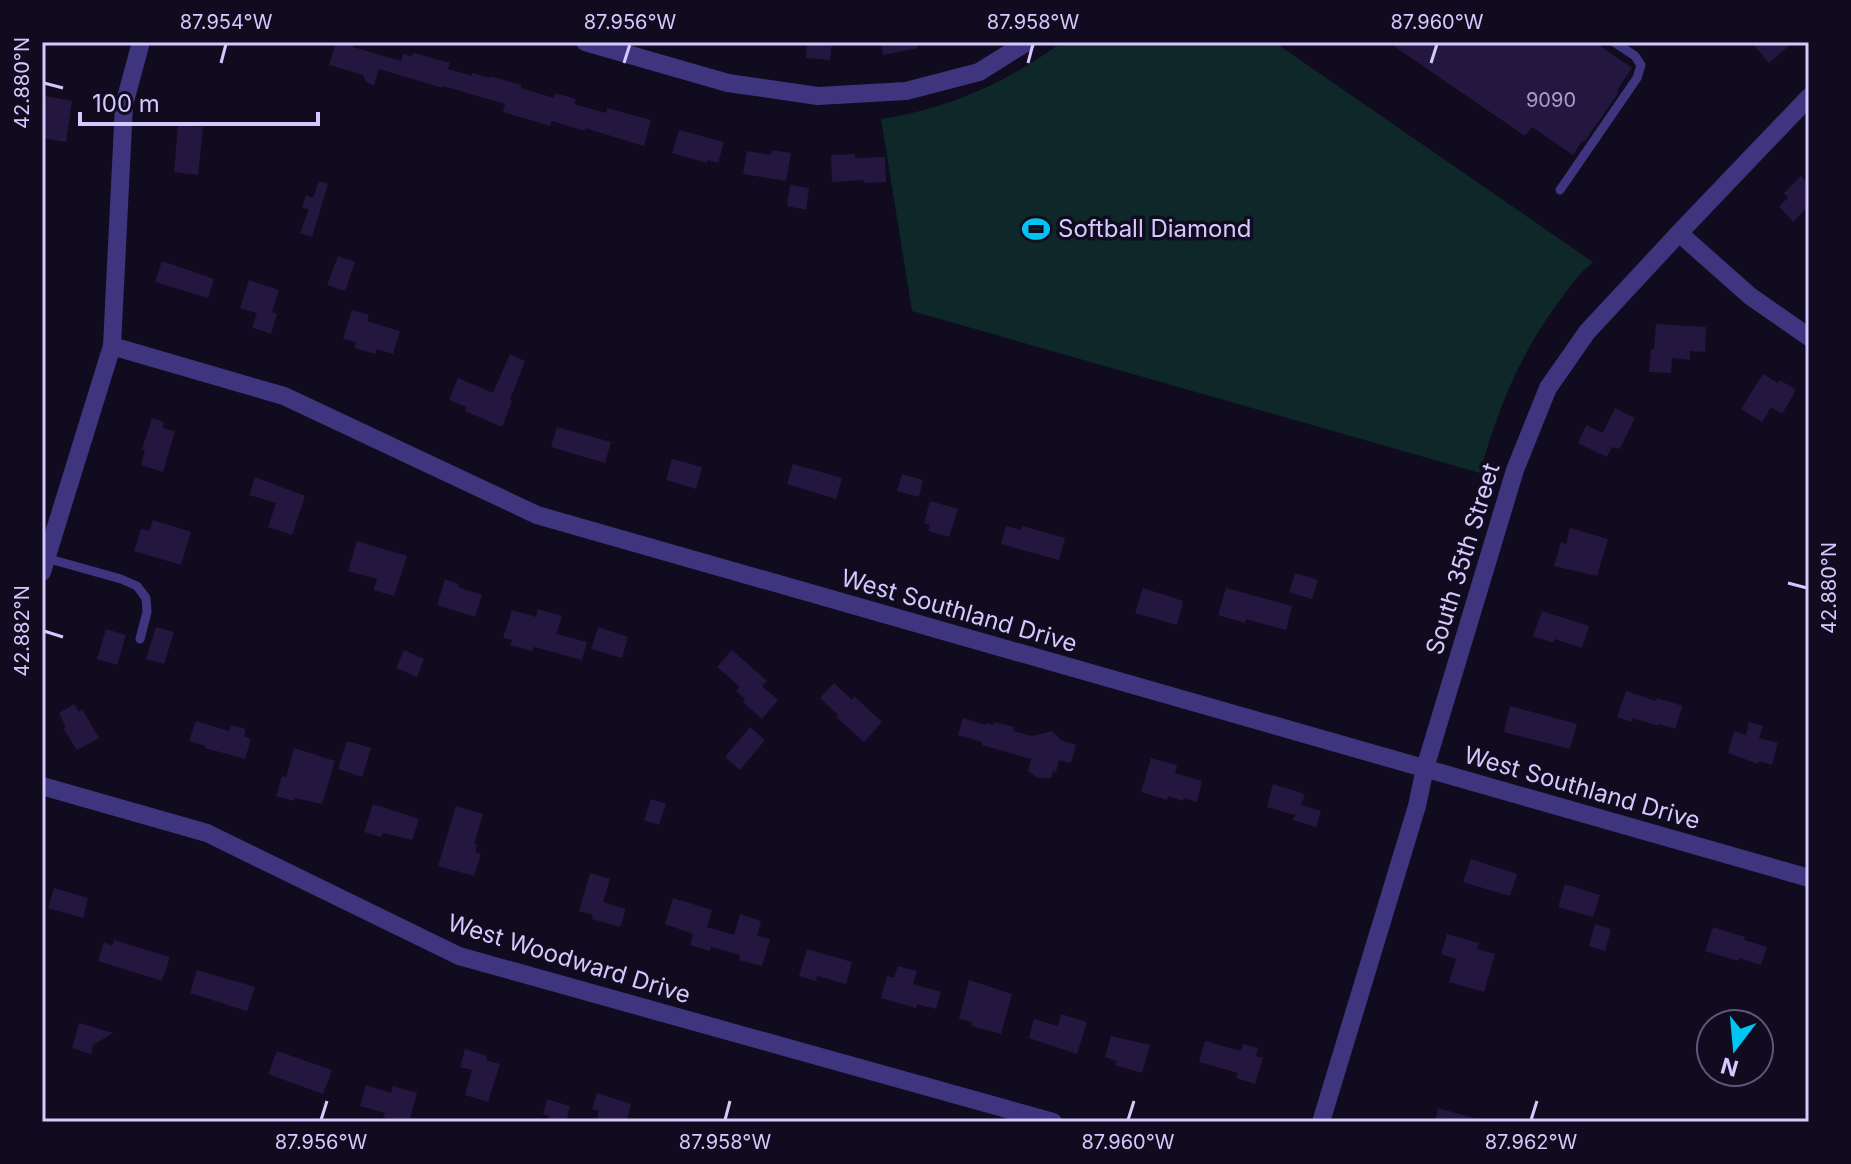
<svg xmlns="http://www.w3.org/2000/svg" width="1851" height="1164" viewBox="0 0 1851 1164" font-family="Inter,sans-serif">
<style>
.green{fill:#0e2728}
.building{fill:#231740}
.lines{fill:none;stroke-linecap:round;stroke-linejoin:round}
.lane{stroke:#3f357f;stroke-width:9}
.street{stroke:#3f357f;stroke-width:18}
.ticks{fill:none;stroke:#d4c9ff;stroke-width:3}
.labels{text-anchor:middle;stroke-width:7;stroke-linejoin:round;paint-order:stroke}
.number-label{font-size:20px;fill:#a89ccf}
.poi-label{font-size:24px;fill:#d4c9ff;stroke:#100b1e;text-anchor:start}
.street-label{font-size:24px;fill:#d4c9ff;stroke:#100b1e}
.neatline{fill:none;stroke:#d4c9ff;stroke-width:3}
.ticks-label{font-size:20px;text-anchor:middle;fill:#d4c9ff}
</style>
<rect width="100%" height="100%" fill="#100b1e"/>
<path class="green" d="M1062,42H1274L1593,262C1580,272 1571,285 1561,299C1521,351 1497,410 1480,473L912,311L881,119C948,109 1008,82 1062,42Z"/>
<path class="building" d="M336,42H354L353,47L401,61L403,54L411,56L414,53L450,63L448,69L472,76V73L490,78V76L521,85V88L554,98L555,93L576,99L574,104L606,113L607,108L651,120L644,146L585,128V131L552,121L550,126L503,112L505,104L443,86V88L379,69L374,85L366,82L363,75L329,65Z
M807,42H832L830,60L806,58Z
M880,42H917L918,48L883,55Z
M1388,42H1594L1632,68L1617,90L1619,92L1584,142L1582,141L1573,155L1532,127L1525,136Z
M1751,42H1793L1769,63Z
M45,96L72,101L66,142L42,138V110Z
M178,125L203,127L198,175L174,172Z
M679,130L724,142L718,163L708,160L707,163L672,153Z
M772,150L791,153L786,181L743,174L747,151L771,155Z
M855,154V158L885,157L886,182L864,183L863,180L832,182L831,155Z
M1801,176L1809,184V206L1793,222L1779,206L1788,198L1784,193Z
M319,181L328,184L312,237L300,233L309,209L302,208L306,195L313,198Z
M790,185L809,188L806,210L787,206Z
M338,256L355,262L345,291L327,285Z
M162,261L214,279L208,298L155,282Z
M249,280L279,290L272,312L277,314L271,334L252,327L257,313L240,308Z
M352,310L369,315L367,321L400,331L393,354L377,349L375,354L354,348L356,342L343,339Z
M1656,324L1706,327L1705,352L1690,351V360L1672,358L1671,373L1649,372L1651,349H1654Z
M510,354L525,361L510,400L512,401L502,427L465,411L466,407L449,400L458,378L493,393Z
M1763,374L1778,383L1780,380L1796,390L1782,414L1771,407L1762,422L1741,409Z
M1615,408L1635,418L1620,449L1612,447L1607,457L1578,443L1586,425L1603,433Z
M152,418L164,422L163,428L175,431L163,472L141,465L145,450L142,449Z
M557,427L611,442L605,463L551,447Z
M672,459L702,467L696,489L666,480Z
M793,464L842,478L836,499L787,484Z
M902,474L923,480L919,497L897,491Z
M255,477L305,496L292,535L268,527L276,503L249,495Z
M930,501L958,509L949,537L928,531L930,525L924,523Z
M153,520L191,532L181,565L134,551L141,529L149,531Z
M1006,526L1021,530L1022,526L1065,538L1059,560L1001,544Z
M1570,528L1608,539L1597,576L1554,566L1561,542L1566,544Z
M357,541L407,556L394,596L373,590L377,579L348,571Z
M1295,573L1318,580L1312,599L1289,592Z
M445,579L459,584L458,587L482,595L475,617L437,605Z
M1143,588L1183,601L1177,625L1135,613Z
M1226,588L1292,606L1286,630L1246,619L1245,623L1218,615Z
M538,609L562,616L556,634L587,642L582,660L534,647L532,651L510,645L512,640L503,638L512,610L536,617Z
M1542,611L1589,626L1582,648L1555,639L1553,643L1533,636Z
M156,627L174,632L164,664L146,659Z
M598,627L628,637L622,658L591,649Z
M106,629L126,635L117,665L97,659Z
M404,650L424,659L417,677L396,668Z
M732,650L767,681L762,686L778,700L762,719L743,702L745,699L736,691L740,687L717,667Z
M834,683L852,700L854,696L882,722L864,742L836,717L838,715L820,698Z
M1626,691L1656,701L1657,698L1683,706L1675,729L1659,724L1658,726L1633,718L1632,722L1617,717Z
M74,704L79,712L82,709L99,738L77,750L63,728L66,727L59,713Z
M1510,706L1577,724L1570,749L1504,732Z
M963,718L986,725L987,723L993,725L994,722L1014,727L1013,731L1032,736L1052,731L1061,740L1076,745L1071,763L1059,760L1056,772L1053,771L1051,778H1038L1028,771L1031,759L982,745V742L958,735Z
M196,721L229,731L231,725L246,729L244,736L251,739L245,759L205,748L206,746L189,741Z
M1749,722L1763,726L1759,738L1778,743L1772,765L1759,761L1758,764L1728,753L1734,731L1746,735Z
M750,727L765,740L740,770L725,757Z
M347,741L371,748L362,777L338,769Z
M294,748L335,761L322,804L295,798L294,801L276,796L282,776L286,777Z
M1151,758L1177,765L1175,773L1202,781L1197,802L1184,798L1183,801L1168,796L1167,800L1141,792Z
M1273,784L1305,794L1301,805L1321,811L1316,827L1293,820L1295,815L1267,807Z
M651,799L666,804L659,825L644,820Z
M373,804L419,819L412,840L383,833L381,837L364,832Z
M456,806L483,814L474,844L477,845L475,852L481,854L474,876L438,866Z
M1471,859L1517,874L1510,896L1463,882Z
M590,873L610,879L603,902L626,909L620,927L592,919L593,915L579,911Z
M1565,884L1600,895L1593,917L1558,907Z
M54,888L88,898L83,918L48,908Z
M673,898L712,910L707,927L734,935L740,914L761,921L757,936L770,939L762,966L739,960L740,955L711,947L710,951L690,945L693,934L665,924Z
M1595,924L1611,929L1605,951L1589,946Z
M1713,927L1745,937L1744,940L1767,947L1761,965L1739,958L1738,961L1705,951Z
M1447,934L1479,943L1477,949L1495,954L1484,992L1449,982L1456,959L1441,954Z
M114,940L170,957L162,981L98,961L104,942L112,946Z
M807,949L852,962L846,984L817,976L816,981L799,976Z
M898,966L917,971L913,984L941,992L936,1009L917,1004L916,1008L881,998L887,976L894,978Z
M197,970L255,987L247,1011L190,993Z
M969,980L1012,994L1001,1034L971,1026L972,1022L959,1019Z
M1061,1014L1087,1022L1077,1054L1029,1038L1034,1019L1058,1026Z
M79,1023L113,1033L93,1045L91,1054L72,1048Z
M1111,1036L1150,1045L1142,1073L1115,1065L1117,1061L1105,1057Z
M1205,1041L1241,1051L1243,1044L1258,1048L1256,1056L1263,1058L1255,1084L1236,1078L1238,1073L1199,1062Z
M465,1049L487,1056L486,1060L500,1064L488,1102L465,1095L472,1070L460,1067Z
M277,1051L332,1070L323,1094L268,1074Z
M366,1085L391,1093L393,1086L417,1093L409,1122H402L383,1117L385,1113L360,1106Z
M597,1093L631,1104L626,1122H612L597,1118L599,1111L592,1109Z
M547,1099L570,1106L566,1122H548L549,1116L543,1114Z
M1438,1108L1474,1118L1473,1122H1435Z"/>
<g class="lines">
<path class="lane" d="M1560,190L1637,78L1641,65L1635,56L1614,42
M46,558L121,579L137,586L146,598L147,612L140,639"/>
<path class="street" d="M585,42L728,83L818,96L906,91L979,72L1027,42
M1679,233L1750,296L1809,337
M112,346L284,396L537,515L1809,878
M42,572L112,346L124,105L141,42
M42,786L207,833L459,956L1053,1122
M1321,1122L1417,806L1425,768L1515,470L1548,388L1587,332L1679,233L1809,97"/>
</g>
<path class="ticks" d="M221,63L226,44M624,63L630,44M1028,63L1033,44M1431,63L1437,44M44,83L63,88M1788,583L1807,588M44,631L63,637M321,1120L327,1101M725,1120L730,1101M1128,1120L1134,1101M1531,1120L1537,1101"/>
<defs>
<g id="stadium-bare" transform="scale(2.16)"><path d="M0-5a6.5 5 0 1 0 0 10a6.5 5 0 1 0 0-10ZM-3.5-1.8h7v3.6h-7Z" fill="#00c4f4" stroke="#100b1e" stroke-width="2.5" paint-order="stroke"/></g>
</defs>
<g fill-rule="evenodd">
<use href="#stadium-bare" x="1036" y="229"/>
</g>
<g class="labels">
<g class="number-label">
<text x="1551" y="107">9090</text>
</g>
<g class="poi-label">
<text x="1058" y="237">Softball Diamond</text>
</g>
<g class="street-label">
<text transform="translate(1463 559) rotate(-73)" y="8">South 35th Street</text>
<text transform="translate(959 611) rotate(16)" y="8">West Southland Drive</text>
<text transform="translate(1582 788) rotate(16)" y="8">West Southland Drive</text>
<text transform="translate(569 959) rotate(17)" y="8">West Woodward Drive</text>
</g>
</g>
<rect width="1851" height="1164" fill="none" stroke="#100b1e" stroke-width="88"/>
<g transform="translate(1735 1048) rotate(196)"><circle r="38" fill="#100b1e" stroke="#5e5778" stroke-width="2"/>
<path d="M0-6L14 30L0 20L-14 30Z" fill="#00c4f4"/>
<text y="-12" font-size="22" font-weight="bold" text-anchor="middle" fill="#d4c9ff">N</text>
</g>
<path d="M80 112v12h238v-12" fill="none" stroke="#d4c9ff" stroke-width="4"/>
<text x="92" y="112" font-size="24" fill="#d4c9ff" stroke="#100b1e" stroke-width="6" paint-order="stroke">100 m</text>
<rect x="44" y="44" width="1763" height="1076" class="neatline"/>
<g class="ticks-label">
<text x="226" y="29">87.954°W</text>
<text x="630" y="29">87.956°W</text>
<text x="1033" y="29">87.958°W</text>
<text x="1437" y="29">87.960°W</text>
<text transform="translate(22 83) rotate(-90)" y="7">42.880°N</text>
<text transform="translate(1829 588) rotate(-90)" y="7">42.880°N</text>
<text transform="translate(22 631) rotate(-90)" y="7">42.882°N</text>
<text x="321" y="1149">87.956°W</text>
<text x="725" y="1149">87.958°W</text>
<text x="1128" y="1149">87.960°W</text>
<text x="1531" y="1149">87.962°W</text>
</g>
</svg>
